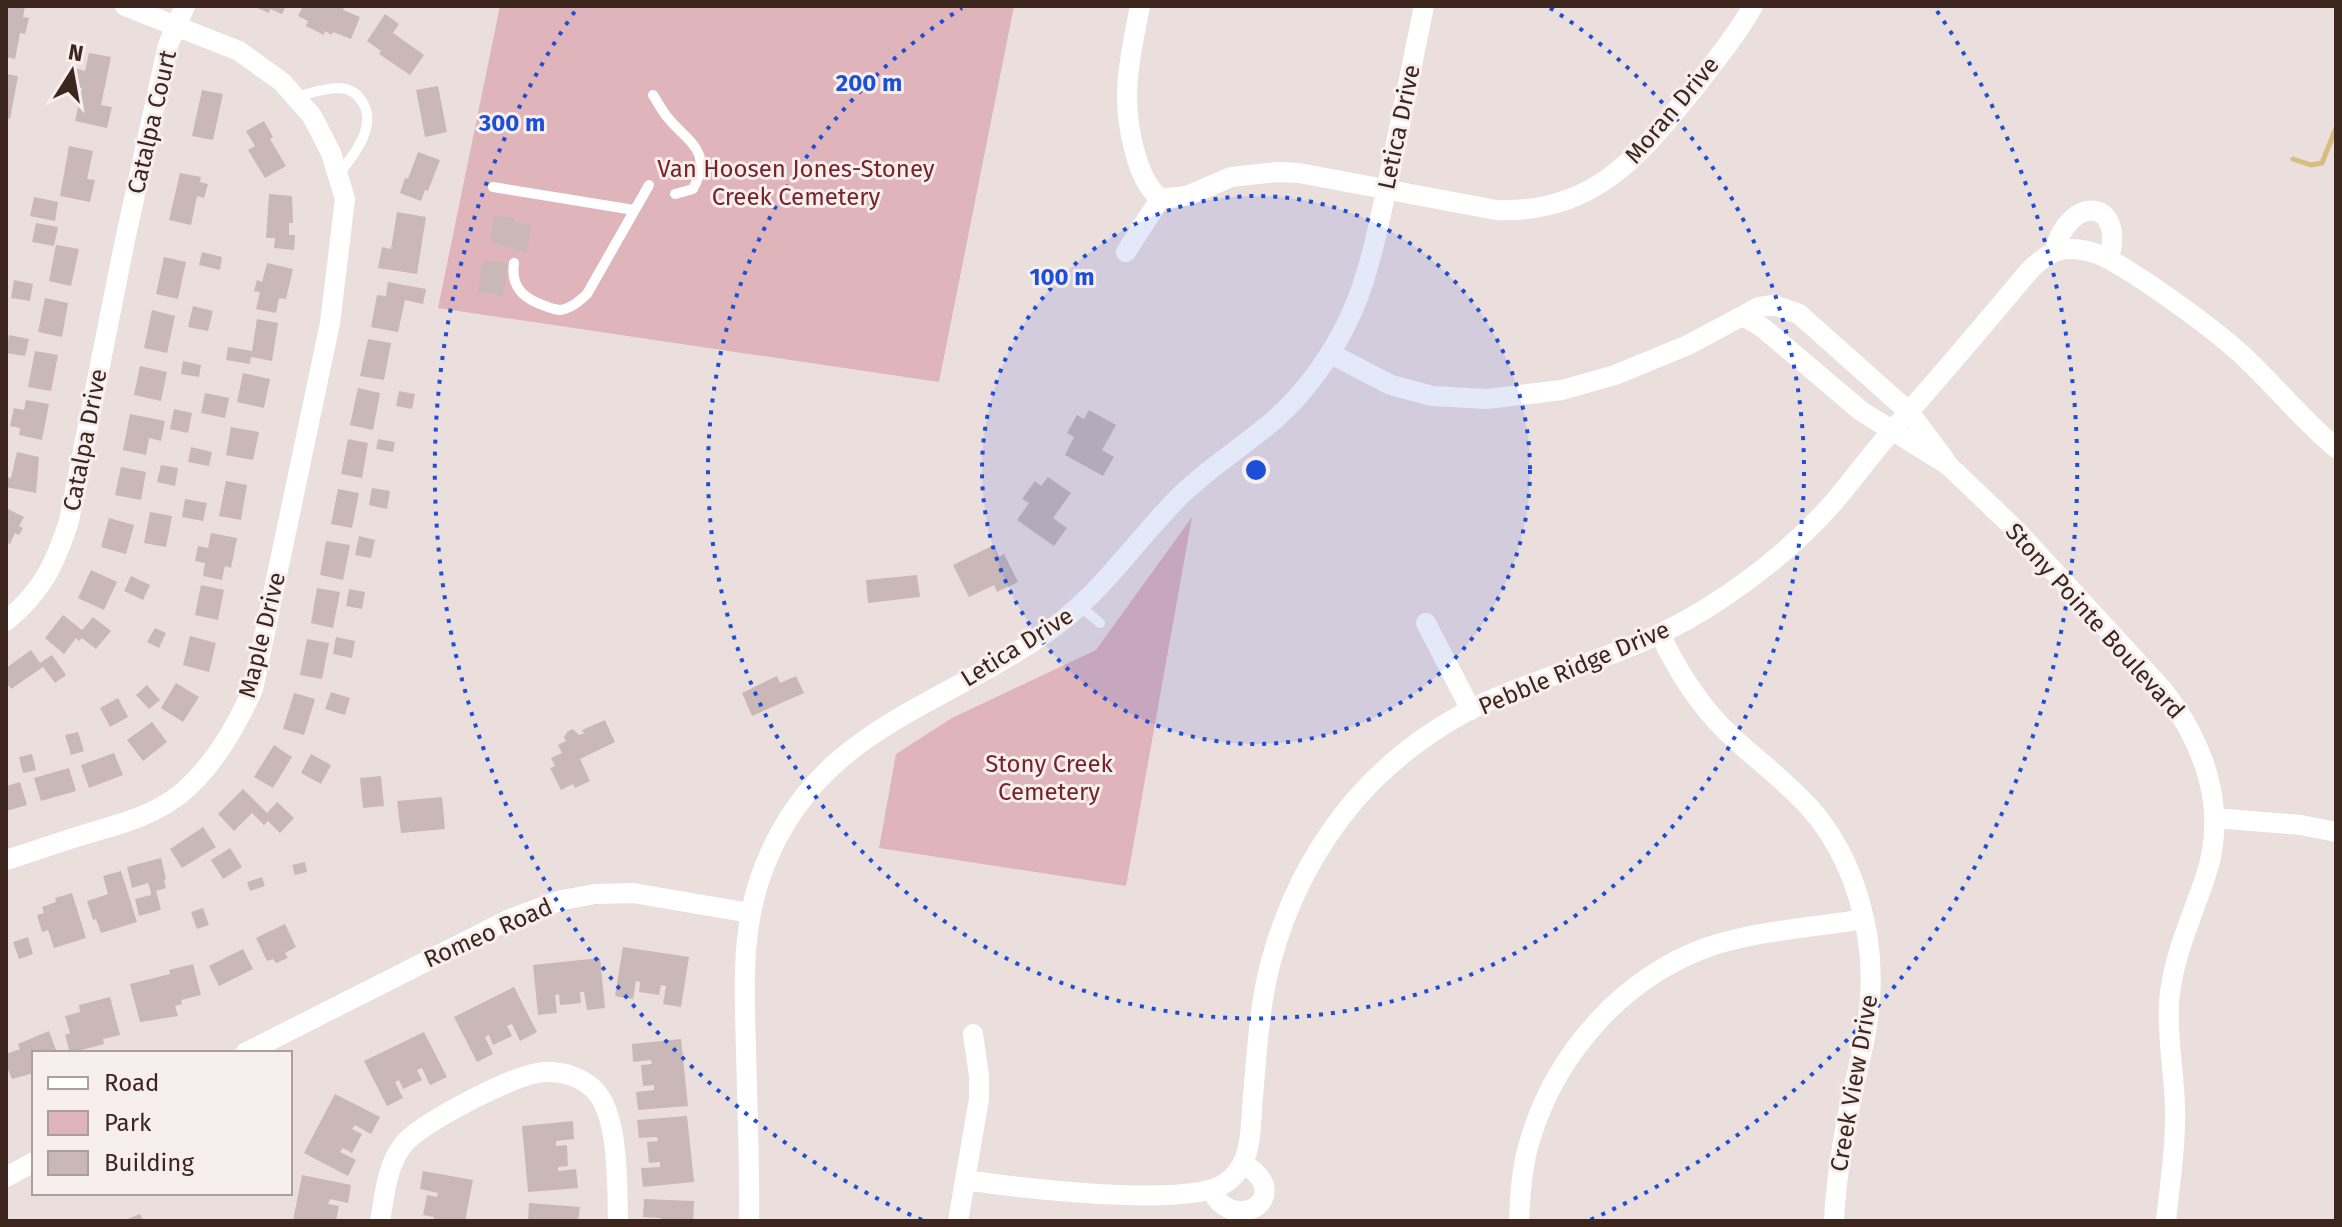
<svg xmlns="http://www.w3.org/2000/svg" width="2342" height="1227" viewBox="0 0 2342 1227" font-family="'Fira Sans',sans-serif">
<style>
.green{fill:#dfb4bb}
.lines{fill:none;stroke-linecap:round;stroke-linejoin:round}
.stream{stroke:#d6bd80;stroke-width:5}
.building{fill:#c9b8b7}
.service{stroke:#fff;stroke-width:10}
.minor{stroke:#fff;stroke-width:20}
.ring{fill:none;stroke:#1d4ed8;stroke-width:4;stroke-dasharray:4 8}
.labels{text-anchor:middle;stroke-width:6;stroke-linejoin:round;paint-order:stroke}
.street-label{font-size:24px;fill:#3c261e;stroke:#f7efee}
.park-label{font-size:24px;fill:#762429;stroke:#f7efee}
.centre{fill:#1d4ed8;stroke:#f7efee;stroke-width:4}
.ring-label{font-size:24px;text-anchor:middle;font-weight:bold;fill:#1d4ed8;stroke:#f7efee;stroke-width:6;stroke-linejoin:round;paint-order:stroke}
</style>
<rect width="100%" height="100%" fill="#ebdfde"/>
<path class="green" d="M500,6H1014L939,382L438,308Z
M1192,517L1126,886L879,848L896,754L952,718L1096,650Z"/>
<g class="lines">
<path class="stream" d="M2293,159L2311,165L2322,163L2336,128"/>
</g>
<path class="building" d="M6,6H25L23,17L29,18L25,34L20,33L15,59L6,57Z
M253,6H286L282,14L270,9L269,13Z
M303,6H345L343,10L360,17L351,39L333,32L332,35L325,31L324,35L306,26L308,21L298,16Z
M385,14L399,24L393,33L424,55L410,75L379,54L381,51L367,41Z
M89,53L111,57L101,105L112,107L107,128L75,121L82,88L71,86L74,68L85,71Z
M6,74L18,76L10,119L6,118Z
M438,86L447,132L425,137L416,90Z
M202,90L223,94L213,140L192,136Z
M264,121L273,137L270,139L286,166L265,178L248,150L255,146L246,131Z
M69,146L93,151L87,179L95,180L90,202L60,196Z
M418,152L440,160L428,191L425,190L421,201L400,193L405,178L408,179Z
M180,173L201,177L200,182L208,184L204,198L197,196L191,225L169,220Z
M269,194L292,196L293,223H289V235H295L294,250L274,248L275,238H266Z
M34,197L58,202L55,221L30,216Z
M397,212L426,217L417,274L378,268L382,247L391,249Z
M494,215L514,218V222L531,225L527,252L490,242Z
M36,223L58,227L54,246L32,242Z
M56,245L79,249L71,286L49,281Z
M202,252L222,257L220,270L199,265Z
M164,257L186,262L178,299L156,294Z
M483,260L508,264L503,296L478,292Z
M267,263L293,269L286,299L279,298L276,313L256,309L260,292L254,291L257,280L262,282Z
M14,280L33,284L30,301L11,298Z
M388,282L426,289L423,304L405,300L398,332L371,327L377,295L386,296Z
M45,298L68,303L62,337L38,332Z
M193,306L213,311L208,331L188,327Z
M152,310L175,316L167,353L144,348Z
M257,319L278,323L272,361L251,357L250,364L226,360L228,347L252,351Z
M9,335L29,339L25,356L6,353Z
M368,339L391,343L384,380L360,376Z
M35,351L58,355L51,391L28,387Z
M183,361L201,365L199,377L181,374Z
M140,366L167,372L161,401L134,395Z
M243,373L270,379L264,408L237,402Z
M358,388L380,393L373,430L350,425Z
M399,391L415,394L412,409L396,406Z
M205,393L229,398L225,418L201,413Z
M26,400L49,404L42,440L19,435L20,428L10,426L14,408L24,410Z
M174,409L192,413L188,433L170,429Z
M1089,410L1116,425L1102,450L1114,457L1103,476L1065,455L1074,437L1067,433L1077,415L1084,419Z
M130,414L165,421L161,441L149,438L146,455L123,450Z
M231,427L259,432L253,460L226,455Z
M348,439L368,443L362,478L341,474Z
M378,439L395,442L393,452L376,449Z
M191,447L212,452L209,466L188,462Z
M17,452L39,457L36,493L6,487V477L11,478Z
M161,465L178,468L175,486L157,482Z
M121,467L146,472L141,500L115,495Z
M1048,477L1071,493L1053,518L1067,528L1054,546L1017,520L1029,503L1022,499L1035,481L1041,486Z
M226,481L247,485L241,520L219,516Z
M372,488L390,491L387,509L369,505Z
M338,489L359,493L352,528L331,524Z
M185,499L207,503L203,521L182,517Z
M6,508L24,517L19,526L23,528L19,535L15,533L10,544L6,542Z
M150,512L172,516L166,547L144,543Z
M109,518L134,525L126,554L101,547Z
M211,533L237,538L231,568L225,566L222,580L203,576L205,563L195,561L198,546L208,548Z
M359,536L375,540L371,558L355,555Z
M326,541L350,545L343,580L320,575Z
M994,545L999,557L1004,554L1018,582L997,592L994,585L969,597L953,565Z
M91,570L117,582L104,610L78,598Z
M917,575L920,597L868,603L866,580Z
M131,576L150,585L143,600L124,591Z
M201,585L224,590L218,620L195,615Z
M317,588L340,592L333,628L311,623Z
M349,589L365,592L362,609L346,606Z
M63,615L82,630L93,617L111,631L96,649L82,638L79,641L76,638L64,654L45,638Z
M155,628L166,633L159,648L147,642Z
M190,636L216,643L209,672L183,665Z
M336,637L355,641L352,658L333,654Z
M307,639L329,643L322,679L300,675Z
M31,650L40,663L52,655L66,675L55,683L43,667L11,689L6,682V668Z
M777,676L780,683L796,676L804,693L752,716L742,693Z
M176,683L199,697L183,722L161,708Z
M147,685L160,700L149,709L136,695Z
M331,692L350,698L345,715L325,709Z
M294,693L315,699L304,735L283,729Z
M118,698L128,717L110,727L100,708Z
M605,720L615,742L580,759L590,781L575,788L573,784L561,790L550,768L555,766L551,758L562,753L558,745L566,741L564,737L567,732L573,729L579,735L584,733L582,730Z
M152,722L167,742L143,761L127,740Z
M78,732L84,751L71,755L65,735Z
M274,745L292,757L273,788L254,777Z
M114,753L123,775L89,788L81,765Z
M32,754L36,770L23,773L19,757Z
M311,754L331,765L321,784L301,773Z
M69,768L76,791L41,801L34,778Z
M381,776L384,806L363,808L360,778Z
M20,782L27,805L6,811V786Z
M243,789L267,813L277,802L294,818L280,833L268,821L264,825L252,813L234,831L218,814Z
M442,797L445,829L401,833L397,801Z
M203,827L216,847L182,868L170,849Z
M230,848L242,867L223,879L211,860Z
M161,858L166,879L164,880L166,888L156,891L161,910L139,916L135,899L151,895V892L148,883L132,888L127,867Z
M305,862L307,872L295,875L292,865Z
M121,871L137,922L101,933L96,919L93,920L87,901L108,894L103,876Z
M262,877L265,886L250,891L247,882Z
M72,893L86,938L54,948L48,930L42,932L37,915L44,913L42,907L56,902L55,898Z
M203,908L209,925L197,929L191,912Z
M285,924L296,947L285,953L288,958L276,963L273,959L267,961L256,938Z
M28,937L33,954L19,959L13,942Z
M623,947L689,957L681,1007L663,1004L666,986L661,985L659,995L639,992L640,982L636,981L633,999L615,996Z
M243,949L253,969L219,986L209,966Z
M600,958L605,1008L587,1010L584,992H580L581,1003L560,1005L559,994L555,995L557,1013L538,1015L533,965Z
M193,964L201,995L181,1000L182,1004L175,1006L178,1016L140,1022L130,984L170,974L169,970Z
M514,987L537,1032L520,1041L512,1024L507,1026L512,1036L493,1045L489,1035L485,1037L493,1054L477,1062L454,1017Z
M110,997L120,1035L103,1039L104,1044L70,1053L65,1035L70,1033L65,1016L80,1012L79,1005Z
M49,1031L57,1053H34V1073L12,1079L6,1065V1054L20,1049L18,1044Z
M424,1032L447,1077L430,1085L422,1068L417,1070L422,1080L403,1089L399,1080L395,1082L403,1098L387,1106L364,1061Z
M681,1039L688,1106L638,1110L636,1092L654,1090V1085L643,1086L641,1065L652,1064L651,1060L633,1062L632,1044Z
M335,1094L380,1117L371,1134L355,1125L352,1129L362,1134L352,1153L343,1148L340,1152L356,1160L348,1176L304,1153Z
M687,1116L694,1182L643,1187L641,1168L660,1167V1162L649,1163L647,1142L658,1141L657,1137L639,1138L637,1120Z
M573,1121L574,1139L556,1141V1146L567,1145L568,1166L558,1167V1171L576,1169L578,1188L528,1192L522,1126Z
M423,1171L473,1180L465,1221H433L434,1217L423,1215L427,1195L437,1197L438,1193L420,1189Z
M302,1175L351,1185L348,1203L330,1199L328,1204L339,1206L336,1221H293Z
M644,1199L694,1201L693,1221H661V1218L643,1217Z
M529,1203L580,1207L578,1221H528Z
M140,1214L143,1221H123Z"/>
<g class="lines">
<path class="service" d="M653,95C658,103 662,111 668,118C690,144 713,151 693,189L675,194
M296,97C310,93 325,88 340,88C349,89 356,92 361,100C379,124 354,155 339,174
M493,187L634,210
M514,263C510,289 526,300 548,307C550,308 558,310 560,310C571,309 580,300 587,294L649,185
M1081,607L1100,623"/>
<path class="minor" d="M1140,6C1130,57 1120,97 1134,149C1139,168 1145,185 1160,199
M1126,252L1160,199L1187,196L1231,177L1277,172L1299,173L1496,210C1591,214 1637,159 1692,91C1713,64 1736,36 1753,6
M2054,252C2070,192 2126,200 2109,258
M1743,316L1763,328L1861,411L1948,465L2017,531L2162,689C2204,742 2228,808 2206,875C2192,918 2172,958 2169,1003C2167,1038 2174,1072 2175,1106C2176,1145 2170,1183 2166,1221
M1331,354L1391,385L1432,396L1487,399L1528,394L1562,390L1615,375L1688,345L1759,307L1774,305L1799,314L1909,412L1945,460
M6,621C42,592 55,564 69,521L125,240L168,45L185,6
M1426,623L1471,710
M1660,634C1677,670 1699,705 1728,733C1755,759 1784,779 1809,807C1854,857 1875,932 1870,999C1868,1031 1859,1063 1852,1095C1843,1137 1836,1178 1834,1221
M2215,818L2301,825L2336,832
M6,860C32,852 57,843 83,835C116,825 151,817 179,795C213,768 236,727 253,689L330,323L345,199L331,153L312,116L282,82L239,51L125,6
M245,1053L510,919L562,900L595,894L633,893L750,913
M6,1177L34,1162
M965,1180C1014,1187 1192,1210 1227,1182C1235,1176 1241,1168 1245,1158C1252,1139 1251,1116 1253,1096C1257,1052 1259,1008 1270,965C1286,904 1315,847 1355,800C1395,754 1450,715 1507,693C1577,665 1643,648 1707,608C1753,579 1797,544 1833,503C1853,480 1871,454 1892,431C1939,378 1984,325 2029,271C2041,259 2053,249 2071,249C2099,249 2120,266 2143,280C2177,303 2210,326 2240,353C2274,384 2301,419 2336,448
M1212,1191C1229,1227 1276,1209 1262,1181C1258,1173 1250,1168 1243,1163
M380,1221C385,1195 386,1167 403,1145C420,1123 509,1078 537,1073C559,1069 585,1077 598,1094C619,1122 617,1187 618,1221
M749,1221C750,1163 747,1106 746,1048C744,988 741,928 763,870C814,734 929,711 1037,639C1099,599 1130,546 1180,496C1217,459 1265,435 1300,394C1363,320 1371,259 1391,168C1402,114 1413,60 1424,6
M958,1221L979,1099V1076L973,1034
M1519,1221C1520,1193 1522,1163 1531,1137C1557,1052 1624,977 1708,947C1758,930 1812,928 1864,919"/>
</g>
<circle cx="1256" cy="470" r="274" fill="#1d4ed8" fill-opacity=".12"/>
<g class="ring">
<circle cx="1256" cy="470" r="274"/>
<path d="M1550 8A548 548 0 1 1 962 8"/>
<path d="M922 1220A821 821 0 0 1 575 11M1937 11A821 821 0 0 1 1590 1220"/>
</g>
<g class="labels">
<g class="street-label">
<text transform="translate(1672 110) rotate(-50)" y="8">Moran Drive</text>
<text transform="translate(152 122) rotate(-77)" y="8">Catalpa Court</text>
<text transform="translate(1399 127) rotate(-78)" y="8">Letica Drive</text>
<text transform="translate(85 440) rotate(-79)" y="8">Catalpa Drive</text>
<text transform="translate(2095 621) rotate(48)" y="8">Stony Pointe Boulevard</text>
<text transform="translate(262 635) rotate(-76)" y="8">Maple Drive</text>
<text transform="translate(1017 647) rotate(-32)" y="8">Letica Drive</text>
<text transform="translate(1574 668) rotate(-23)" y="8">Pebble Ridge Drive</text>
<text transform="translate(488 933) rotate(-24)" y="8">Romeo Road</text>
<text transform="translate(1854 1083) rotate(-80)" y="8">Creek View Drive</text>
</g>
<g class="park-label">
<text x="796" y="177">Van Hoosen Jones-Stoney<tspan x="796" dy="28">Creek Cemetery</tspan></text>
<text x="1049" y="772">Stony Creek<tspan x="1049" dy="28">Cemetery</tspan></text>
</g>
</g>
<circle cx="1256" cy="470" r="12" class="centre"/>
<g class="ring-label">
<text x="869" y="91">200 m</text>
<text x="512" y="131">300 m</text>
<text x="1062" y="285">100 m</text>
</g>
<rect width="2342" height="1227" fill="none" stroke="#3c261e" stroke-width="16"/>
<rect x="32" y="1051" width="260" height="144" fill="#f7efee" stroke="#ac9f9b" stroke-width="2"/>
<rect x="48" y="1077" width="40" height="12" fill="#ffffff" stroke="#ac9f9b" stroke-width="2"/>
<text x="104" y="1091" font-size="24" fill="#3c261e">Road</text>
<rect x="48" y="1111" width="40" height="24" fill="#dfb4bb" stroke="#ac9f9b" stroke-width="2"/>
<text x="104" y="1131" font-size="24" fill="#3c261e">Park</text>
<rect x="48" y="1151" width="40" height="24" fill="#c9b8b7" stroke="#ac9f9b" stroke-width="2"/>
<text x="104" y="1171" font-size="24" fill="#3c261e">Building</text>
<g transform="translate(72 72) rotate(11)" stroke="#f7efee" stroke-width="6" paint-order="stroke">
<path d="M0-6L14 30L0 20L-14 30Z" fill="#3c261e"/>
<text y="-12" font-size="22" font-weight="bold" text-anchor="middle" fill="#3c261e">N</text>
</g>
</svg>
